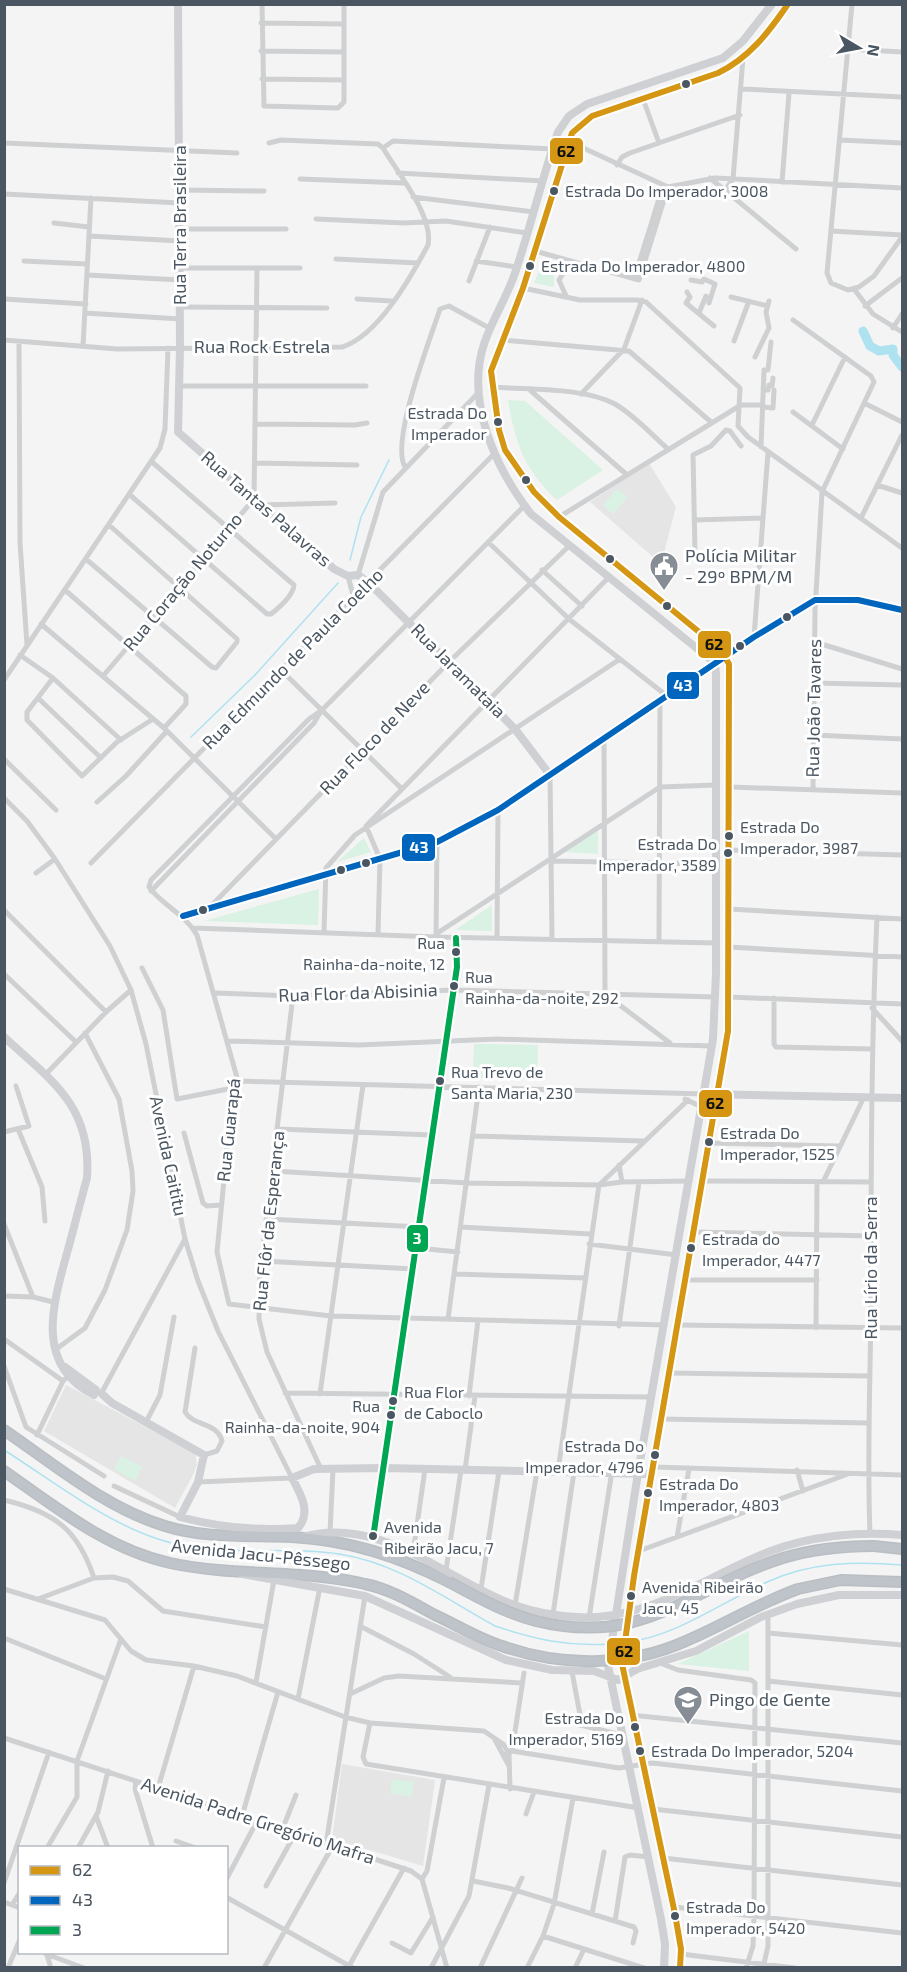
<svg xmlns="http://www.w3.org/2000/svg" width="907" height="1972" viewBox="0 0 907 1972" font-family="'Exo 2',sans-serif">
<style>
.education{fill:#e6e5e6}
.green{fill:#d9f2e3}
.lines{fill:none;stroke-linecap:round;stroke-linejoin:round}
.stream{stroke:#aee2f0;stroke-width:1.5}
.river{stroke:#aee2f0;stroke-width:9}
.highway-casing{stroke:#b9bec3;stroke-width:12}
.street{stroke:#ced0d2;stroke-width:5}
.secondary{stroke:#ced0d4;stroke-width:8}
.highway{stroke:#bec4c9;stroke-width:9}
.highway-bridge-casing{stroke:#b9bec3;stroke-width:12;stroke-linecap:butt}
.highway-bridge{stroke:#bec4c9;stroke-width:9}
.bus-1-casing{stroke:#fff;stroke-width:10}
.bus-2-casing{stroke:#fff;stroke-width:10}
.bus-3-casing{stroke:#fff;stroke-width:10}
.bus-1{stroke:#d49613;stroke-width:6}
.bus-2{stroke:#0065bd;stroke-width:6}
.bus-3{stroke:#00a651;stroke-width:6}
.bus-dot{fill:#4a5661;stroke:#fff;stroke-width:2}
.labels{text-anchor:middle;stroke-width:6;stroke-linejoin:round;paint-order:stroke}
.bus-label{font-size:16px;fill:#4a5661;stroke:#fff;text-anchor:start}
.street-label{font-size:18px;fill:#4a5661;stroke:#fff}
.poi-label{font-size:18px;fill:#4a5661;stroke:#fff;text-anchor:start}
.line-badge{stroke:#fff;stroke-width:2}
.badge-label{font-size:16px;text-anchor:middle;font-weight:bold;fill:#fff}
.pale-badge-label{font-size:16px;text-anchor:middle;font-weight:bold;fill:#111}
</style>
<rect width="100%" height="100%" fill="#f4f4f4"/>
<path class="education" d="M649,463L676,507L661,564L590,502Z
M66,1385L195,1453L197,1464L194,1473L175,1508L44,1431Z
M342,1764L435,1780L423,1866L332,1839Z"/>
<path class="green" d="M544,260L561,264L554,274V287L534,283Z
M508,400L525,401L603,470L557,500C524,470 515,442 508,400Z
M617,489L628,497L613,514L603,505Z
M598,830V854L565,852Z
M364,838L371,852L337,862Z
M319,889L318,925L204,921Z
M492,905V931L455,930Z
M474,1044L538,1045L537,1079L473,1078Z
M121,1456L142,1467L135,1481L114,1469Z
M749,1631V1671L678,1664Z
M392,1779L414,1782L411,1797L390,1793Z"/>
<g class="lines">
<path class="stream" d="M350,560L361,517L389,460
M191,737L255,675L338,583
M4,1450C53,1481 103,1521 158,1539C216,1559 279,1545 339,1554C398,1563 444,1598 495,1626C534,1639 568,1647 609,1644
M629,1642C678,1635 722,1602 767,1582C810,1562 857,1561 902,1565"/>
<path class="river" d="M863,331L870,346L879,351L893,349V355L902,367"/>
<g class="highway-casing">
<path id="highway" d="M4,1430C55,1465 106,1508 165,1526C206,1539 250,1535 292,1537C349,1540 398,1556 449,1582
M4,1471C57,1508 107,1549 170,1563C235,1577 301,1569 365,1584C390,1589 413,1603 435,1615
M874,1546L902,1549
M798,1589L841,1580L902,1582"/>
</g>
<path class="street" d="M262,4L264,106L338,108L344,102V4
M852,4L827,273L831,283L848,290L859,287L874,276L902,237
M261,23L343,24
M848,49L902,52
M261,51L343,52
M262,79L343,80
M742,89L902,97
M643,99L659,143
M840,140L902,143
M568,141L668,187L715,178L902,188
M4,143L237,153
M383,148L393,141L552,149
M617,165L622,157L630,153L740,115
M398,173L543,181
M710,178L796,249
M300,179L404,183
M782,182L789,93
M180,190L264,191
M725,190L733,179L743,58
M4,194L180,203
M413,197L534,212
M316,219L404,223L446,221L527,233
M54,223L89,227
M180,229H286
M831,231L902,235
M89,236L180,241
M535,251L639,280L668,187
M336,259L418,263
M24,261L87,264
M476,261L517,267
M180,268H300
M87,275L180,280
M634,279L663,186
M691,280L702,282L704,279L715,284L709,303
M469,281L490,227
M523,288L580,300H637L646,302L740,388L738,426L748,437L902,548
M854,289L873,314L902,332
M687,292L690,297L686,303L714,326
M566,296L559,280L571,261
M731,297L768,306
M4,299L86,304
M357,299L392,301
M865,306L902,278
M180,307L327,308
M85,313L180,319
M699,313L706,296
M793,320L871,376L874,382L822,492L815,610L813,790
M893,328L902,314
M4,340L117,349L342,347C378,336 411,277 428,245C434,216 397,172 383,148L378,144L281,140L269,143
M503,340L629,351L711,422
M19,341L20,543L27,645
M734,341L749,301
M83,346L91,198
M755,357L769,328L766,312L769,301
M179,386H366
M492,387C528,390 583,387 615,404C634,415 651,434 668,449
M763,389L768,390L769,385L772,386L773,378
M531,391L626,474
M581,394L624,349L642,300
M864,403L902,422
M763,407L773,408L774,390
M793,412L843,449
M256,424L355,425L367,423
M812,425L845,357
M761,447L764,370H768L771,342
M256,463L357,465
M405,467C390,441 430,340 440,309L449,306L491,329
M877,485L902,493
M130,495L267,614H271C280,607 293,596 294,585L152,462
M262,505L335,503
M524,506L322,710L309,719L151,880L149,887C163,906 185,914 197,935L238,1081L233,1088L217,1252L229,1304L331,1316L665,1325
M559,517L741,405H763
M861,518L902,435
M694,520L763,518
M488,542L569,619L667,696
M695,552L693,455L711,446L726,430L730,431L741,446
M86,559L212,667L216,668L237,642V639L109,525
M542,570L582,606
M358,575L383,492L479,392
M348,576L354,599
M65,590L186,696V704L164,728
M41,624L164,728L276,839
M754,637L768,452
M815,642L902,669
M20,655L53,678L121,740
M282,671L401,788
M103,676L254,499L257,269
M53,678L27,712V720L82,776L117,742L153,719
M4,680L160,448L165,429L168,348
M814,683L902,685
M38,698L101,758
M813,735L902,739
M604,738L605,994L670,1043
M4,759L56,810
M730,787L902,793
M4,798L27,821L55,859L110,946L131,990L146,1044L185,1239L198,1281L218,1331L292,1478L198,1482
M97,802L126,776L167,731
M367,825L609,577
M366,826L380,859L378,934
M730,850L902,855
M552,861L716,864
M91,863L493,455
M36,873L55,859
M151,891L314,723L321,711
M211,906L449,662L570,545
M729,909L902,919
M4,910L106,1012
M183,916L437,842L498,810L550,775L552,939
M193,928L436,937L716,943
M324,932L326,868L355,835L620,659
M436,934L660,787L716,785
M436,936L437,842
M497,937L498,810
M659,942L660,701
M729,947L902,957
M142,968L163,1010L177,1099L233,1088
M4,974L76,1042
M216,993L293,996L453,990L716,997
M293,996L260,1271L259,1319L267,1352L321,1469
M729,997L902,1004
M774,998V1044L776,1047L872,1049
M872,1008L902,1041
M228,1041L359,1045L497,1039L712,1046
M45,1075L106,1012L131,990
M238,1081L704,1094
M685,1099L714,1113
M18,1129L42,1187L45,1221
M278,1129L431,1135
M4,1132L29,1126L16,1086
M184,1133L203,1203L207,1206L221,1205
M473,1136L643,1141
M709,1143L840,1146
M619,1165L622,1182
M274,1171L467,1183L599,1185L622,1182L690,1181
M703,1181L871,1182
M823,1182L864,1097
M268,1219L420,1227
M4,1224L33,1297
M461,1227L591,1234
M694,1232L871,1236
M589,1244L677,1255
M417,1248L458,1252
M262,1261L414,1269
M455,1274L586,1278
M686,1280H817
M4,1296L33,1297L53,1302
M448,1319L479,1087
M678,1325L902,1328
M619,1326L639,1182
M816,1328L817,1182
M4,1339L63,1381L70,1374
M195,1348L185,1412C193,1426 217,1422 222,1441L217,1451L204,1455
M55,1350L85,1328L105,1290L127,1230L133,1191L132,1171L119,1099L85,1033
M4,1366L26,1427L104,1476
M670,1373L870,1376
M102,1392L185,1239
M285,1393L652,1397
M320,1394L363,1085
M469,1396L478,1320
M662,1419L869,1423
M146,1422L160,1395L174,1317
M37,1435L63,1381
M654,1467L902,1475
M465,1470L475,1396
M797,1470L803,1491
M558,1471L599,1185L688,1100
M114,1486L180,1517
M4,1500C54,1512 78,1529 94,1578
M330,1533L333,1469
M870,1534C867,1460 870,1386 871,1312C871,1180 871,1049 877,917
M677,1537L689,1469
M373,1538L457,967L456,938
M639,1551L848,1474
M413,1553L425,1469
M446,1570L461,1470
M4,1589L105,1620L131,1651L146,1660L194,1666L237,1676L345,1717L370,1723L484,1731L503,1744L509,1753L510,1789
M481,1589L499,1471
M38,1599L94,1578L113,1577L128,1581L163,1611L266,1627
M515,1605L537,1471
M553,1614L574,1472
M589,1618L612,1471
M360,1626L414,1654L450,1677
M768,1633L902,1645
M4,1638L106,1679
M660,1663L678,1670L751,1680L755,1683L754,1916L753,1946L746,1968
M572,1672L582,1725
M768,1681L902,1695
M256,1682L274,1580
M350,1694L384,1678L399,1676L522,1683
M298,1699L320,1587
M631,1715L902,1743
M551,1718L622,1735
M370,1723L363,1757L366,1764L639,1808
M4,1738L411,1871L422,1879L447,1968
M494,1738L509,1766
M512,1751L619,1768L652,1763L902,1791
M503,1755L512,1751L524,1673
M136,1781L135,1789L153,1848
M158,1788L194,1666
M653,1809L902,1837
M526,1814L534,1792
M96,1816L108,1848
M242,1816L278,1692
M282,1830L296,1795
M176,1841L196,1848
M326,1844L365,1596
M47,1848L77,1797V1761L121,1639
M78,1848L98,1812L108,1771
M663,1858L902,1885
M422,1879L427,1871L444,1778
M226,1880L257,1821
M473,1881L508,1888L634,1927L636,1931L633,1943
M4,1883L49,1752
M266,1886L295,1834
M226,1897L353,1968
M4,1902L20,1908
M12,1905L20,1892
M674,1907L902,1933
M592,1914L604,1852
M615,1921L625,1857L630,1855L649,1857
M543,1936L644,1968
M392,1943L411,1953L433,1917
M46,1952L51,1968
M46,1954L84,1968
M681,1954L795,1968
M349,1966L404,1868
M8,1968L20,1939
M264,1968L332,1847
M431,1968L469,1896L489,1785
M480,1968L522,1878
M527,1968L543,1936L554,1904L573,1798
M575,1968L584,1949
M763,1968L768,1946V1614"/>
<path class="secondary" d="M178,4L180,347L178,432L334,569L348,576L358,575L369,583L515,729L550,775L754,637L815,600H858L902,610
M4,1037C52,1081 92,1106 87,1178C80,1203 74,1228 67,1253C53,1304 34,1365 94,1395
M704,1094L902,1098
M65,1367L96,1390
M102,1394L112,1403L204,1455L198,1482L180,1517C218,1527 259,1531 298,1528C312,1512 300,1493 292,1478L314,1469L385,1468L652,1474
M303,1537C381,1515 447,1580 514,1605C534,1612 556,1616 577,1617C648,1621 705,1577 768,1552C809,1536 859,1531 902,1535
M242,1574L365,1596L506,1660L552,1670L594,1671L618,1680L637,1669L696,1651L761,1617L797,1604L839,1595H902
M664,1968L665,1944L661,1919L608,1666L638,1473L713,1039L716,973V674L715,664L710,659L531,514C496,469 465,402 484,344C492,320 507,297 515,273C531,226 542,178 558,132L569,116L587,104L723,58L743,41L772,4
M680,1968L681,1949L675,1914L622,1664L634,1576L728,1031L729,664L721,650L559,517L534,492L505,450L499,430L491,371L523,288L572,133L592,116L718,73C749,58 769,32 788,4"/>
<use href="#highway" class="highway"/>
<g class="highway-bridge-casing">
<path id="highway-bridge" d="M449,1582C477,1597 505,1613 536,1621C645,1648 691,1587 783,1558C813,1549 843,1546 874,1546
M435,1615C457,1625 479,1639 502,1646C561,1667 628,1667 686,1641C724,1625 759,1603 798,1589"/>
</g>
<use href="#highway-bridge" class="highway-bridge"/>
<g class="bus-1-casing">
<path id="bus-1" d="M680,1968L681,1949L675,1914L622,1664L634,1576L728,1031L729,664L721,650L559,517L534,492L505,450L499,430L491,371L523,288L572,133L592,116L718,73C749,58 769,32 788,4"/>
</g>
<g class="bus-2-casing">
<path id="bus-2" d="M183,916L437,842L498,810L754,637L815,600H858L902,610"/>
</g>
<g class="bus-3-casing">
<path id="bus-3" d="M373,1538L457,967L456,938"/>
</g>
<use href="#bus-1" class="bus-1"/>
<use href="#bus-2" class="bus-2"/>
<use href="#bus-3" class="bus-3"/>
</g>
<defs>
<g id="civic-pin" transform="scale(1.5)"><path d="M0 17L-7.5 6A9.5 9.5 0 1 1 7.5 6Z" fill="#868d94" stroke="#fff"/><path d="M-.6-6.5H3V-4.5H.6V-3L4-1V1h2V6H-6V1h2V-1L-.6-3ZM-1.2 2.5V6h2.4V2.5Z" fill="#fff"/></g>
<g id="school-pin" transform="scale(1.5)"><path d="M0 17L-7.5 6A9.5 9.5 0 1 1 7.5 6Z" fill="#868d94" stroke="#fff"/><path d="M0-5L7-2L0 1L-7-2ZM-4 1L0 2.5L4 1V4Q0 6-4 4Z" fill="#fff"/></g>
</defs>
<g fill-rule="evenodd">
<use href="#civic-pin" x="664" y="566"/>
<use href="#school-pin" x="688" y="1700"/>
</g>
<g class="bus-dot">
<circle cx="686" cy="84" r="5"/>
<circle cx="554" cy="191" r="5"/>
<circle cx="530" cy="266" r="5"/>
<circle cx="498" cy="422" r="5"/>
<circle cx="526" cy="480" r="5"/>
<circle cx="610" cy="559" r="5"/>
<circle cx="667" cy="606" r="5"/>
<circle cx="787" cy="617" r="5"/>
<circle cx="740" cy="646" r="5"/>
<circle cx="729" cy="836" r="5"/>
<circle cx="728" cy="853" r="5"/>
<circle cx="366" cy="863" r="5"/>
<circle cx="341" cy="870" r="5"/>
<circle cx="203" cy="910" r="5"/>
<circle cx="456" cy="952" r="5"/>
<circle cx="454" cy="986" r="5"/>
<circle cx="440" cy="1081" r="5"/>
<circle cx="709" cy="1142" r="5"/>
<circle cx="691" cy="1248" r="5"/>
<circle cx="393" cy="1401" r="5"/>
<circle cx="391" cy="1415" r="5"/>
<circle cx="655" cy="1455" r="5"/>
<circle cx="648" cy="1493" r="5"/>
<circle cx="373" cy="1536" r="5"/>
<circle cx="631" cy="1596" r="5"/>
<circle cx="635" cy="1727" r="5"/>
<circle cx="640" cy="1751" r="5"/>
<circle cx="675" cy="1916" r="5"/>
</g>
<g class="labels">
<g class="bus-label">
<text x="565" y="197">Estrada Do Imperador, 3008</text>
<text x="541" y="272">Estrada Do Imperador, 4800</text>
<text x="487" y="419" text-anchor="end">Estrada Do<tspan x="487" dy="21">Imperador</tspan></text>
<text x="740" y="833">Estrada Do<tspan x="740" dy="21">Imperador, 3987</tspan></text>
<text x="717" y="850" text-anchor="end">Estrada Do<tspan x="717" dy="21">Imperador, 3589</tspan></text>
<text x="445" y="949" text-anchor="end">Rua<tspan x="445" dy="21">Rainha-da-noite, 12</tspan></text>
<text x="465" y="983">Rua<tspan x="465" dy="21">Rainha-da-noite, 292</tspan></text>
<text x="451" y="1078">Rua Trevo de<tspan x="451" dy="21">Santa Maria, 230</tspan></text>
<text x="720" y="1139">Estrada Do<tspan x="720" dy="21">Imperador, 1525</tspan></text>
<text x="702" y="1245">Estrada do<tspan x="702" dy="21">Imperador, 4477</tspan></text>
<text x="404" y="1398">Rua Flor<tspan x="404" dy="21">de Caboclo</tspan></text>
<text x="380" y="1412" text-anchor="end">Rua<tspan x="380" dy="21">Rainha-da-noite, 904</tspan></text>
<text x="644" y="1452" text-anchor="end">Estrada Do<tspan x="644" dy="21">Imperador, 4796</tspan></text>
<text x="659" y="1490">Estrada Do<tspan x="659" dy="21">Imperador, 4803</tspan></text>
<text x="384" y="1533">Avenida<tspan x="384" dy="21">Ribeirão Jacu, 7</tspan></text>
<text x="642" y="1593">Avenida Ribeirão<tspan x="642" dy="21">Jacu, 45</tspan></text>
<text x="624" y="1724" text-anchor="end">Estrada Do<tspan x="624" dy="21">Imperador, 5169</tspan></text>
<text x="651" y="1757">Estrada Do Imperador, 5204</text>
<text x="686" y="1913">Estrada Do<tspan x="686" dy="21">Imperador, 5420</tspan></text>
</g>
<g class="street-label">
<text transform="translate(180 225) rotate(-90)" y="6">Rua Terra Brasileira</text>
<text x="262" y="353">Rua Rock Estrela</text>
<text transform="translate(266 509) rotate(41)" y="6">Rua Tantas Palavras</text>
<text transform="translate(183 582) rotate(-50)" y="6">Rua Coração Noturno</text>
<text transform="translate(293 659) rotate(-45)" y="6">Rua Edmundo de Paula Coelho</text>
<text transform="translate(458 671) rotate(45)" y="6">Rua Jaramataia</text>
<text transform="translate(814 708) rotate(-89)" y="6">Rua João Tavares</text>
<text transform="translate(375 738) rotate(-46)" y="6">Rua Floco de Neve</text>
<text transform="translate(358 993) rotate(-2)" y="6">Rua Flor da Abisinia</text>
<text transform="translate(229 1130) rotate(-84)" y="6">Rua Guarapá</text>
<text transform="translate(168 1156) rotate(78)" y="6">Avenida Caititu</text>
<text transform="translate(269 1221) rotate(-84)" y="6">Rua Flôr da Esperança</text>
<text transform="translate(871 1268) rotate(-90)" y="6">Rua Lírio da Serra</text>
<text transform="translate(261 1555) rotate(6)" y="6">Avenida Jacu-Pêssego</text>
<text transform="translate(258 1821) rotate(18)" y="6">Avenida Padre Gregório Mafra</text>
</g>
<g class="poi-label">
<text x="685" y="562">Polícia Militar<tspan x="685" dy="21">- 29º BPM/M</tspan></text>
<text x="709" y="1706">Pingo de Gente</text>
</g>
</g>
<g class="line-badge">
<rect x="549" y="137" width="35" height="28" rx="6" fill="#d49613"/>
<rect x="697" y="630" width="35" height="29" rx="6" fill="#d49613"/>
<rect x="666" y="671" width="34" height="29" rx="6" fill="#0065bd"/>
<rect x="401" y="833" width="35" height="29" rx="6" fill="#0065bd"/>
<rect x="698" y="1089" width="35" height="29" rx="6" fill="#d49613"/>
<rect x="406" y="1224" width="23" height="29" rx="6" fill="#00a651"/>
<rect x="606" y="1637" width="35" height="29" rx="6" fill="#d49613"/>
</g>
<g class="badge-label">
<text x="683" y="691">43</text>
<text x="419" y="853">43</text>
<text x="417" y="1244">3</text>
</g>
<g class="pale-badge-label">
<text x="566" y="157">62</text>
<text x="714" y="650">62</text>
<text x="715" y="1109">62</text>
<text x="624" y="1657">62</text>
</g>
<rect width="907" height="1972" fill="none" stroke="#4a5661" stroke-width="12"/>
<rect x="18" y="1846" width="210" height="108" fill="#ffffff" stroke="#b7bbc0" stroke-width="1.5"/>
<rect x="30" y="1866" width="30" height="9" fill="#d49613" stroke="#b7bbc0" stroke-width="1.5"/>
<text x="72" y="1876" font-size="18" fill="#4a5661">62</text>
<rect x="30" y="1896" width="30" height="9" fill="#0065bd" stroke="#b7bbc0" stroke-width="1.5"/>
<text x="72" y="1906" font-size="18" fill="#4a5661">43</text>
<rect x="30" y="1926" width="30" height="9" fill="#00a651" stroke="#b7bbc0" stroke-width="1.5"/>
<text x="72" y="1936" font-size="18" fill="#4a5661">3</text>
<g transform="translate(859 48) rotate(100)" stroke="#ffffff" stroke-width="4.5" paint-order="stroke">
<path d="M0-4.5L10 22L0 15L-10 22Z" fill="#4a5661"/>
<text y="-9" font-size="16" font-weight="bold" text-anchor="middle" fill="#4a5661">N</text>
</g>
</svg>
